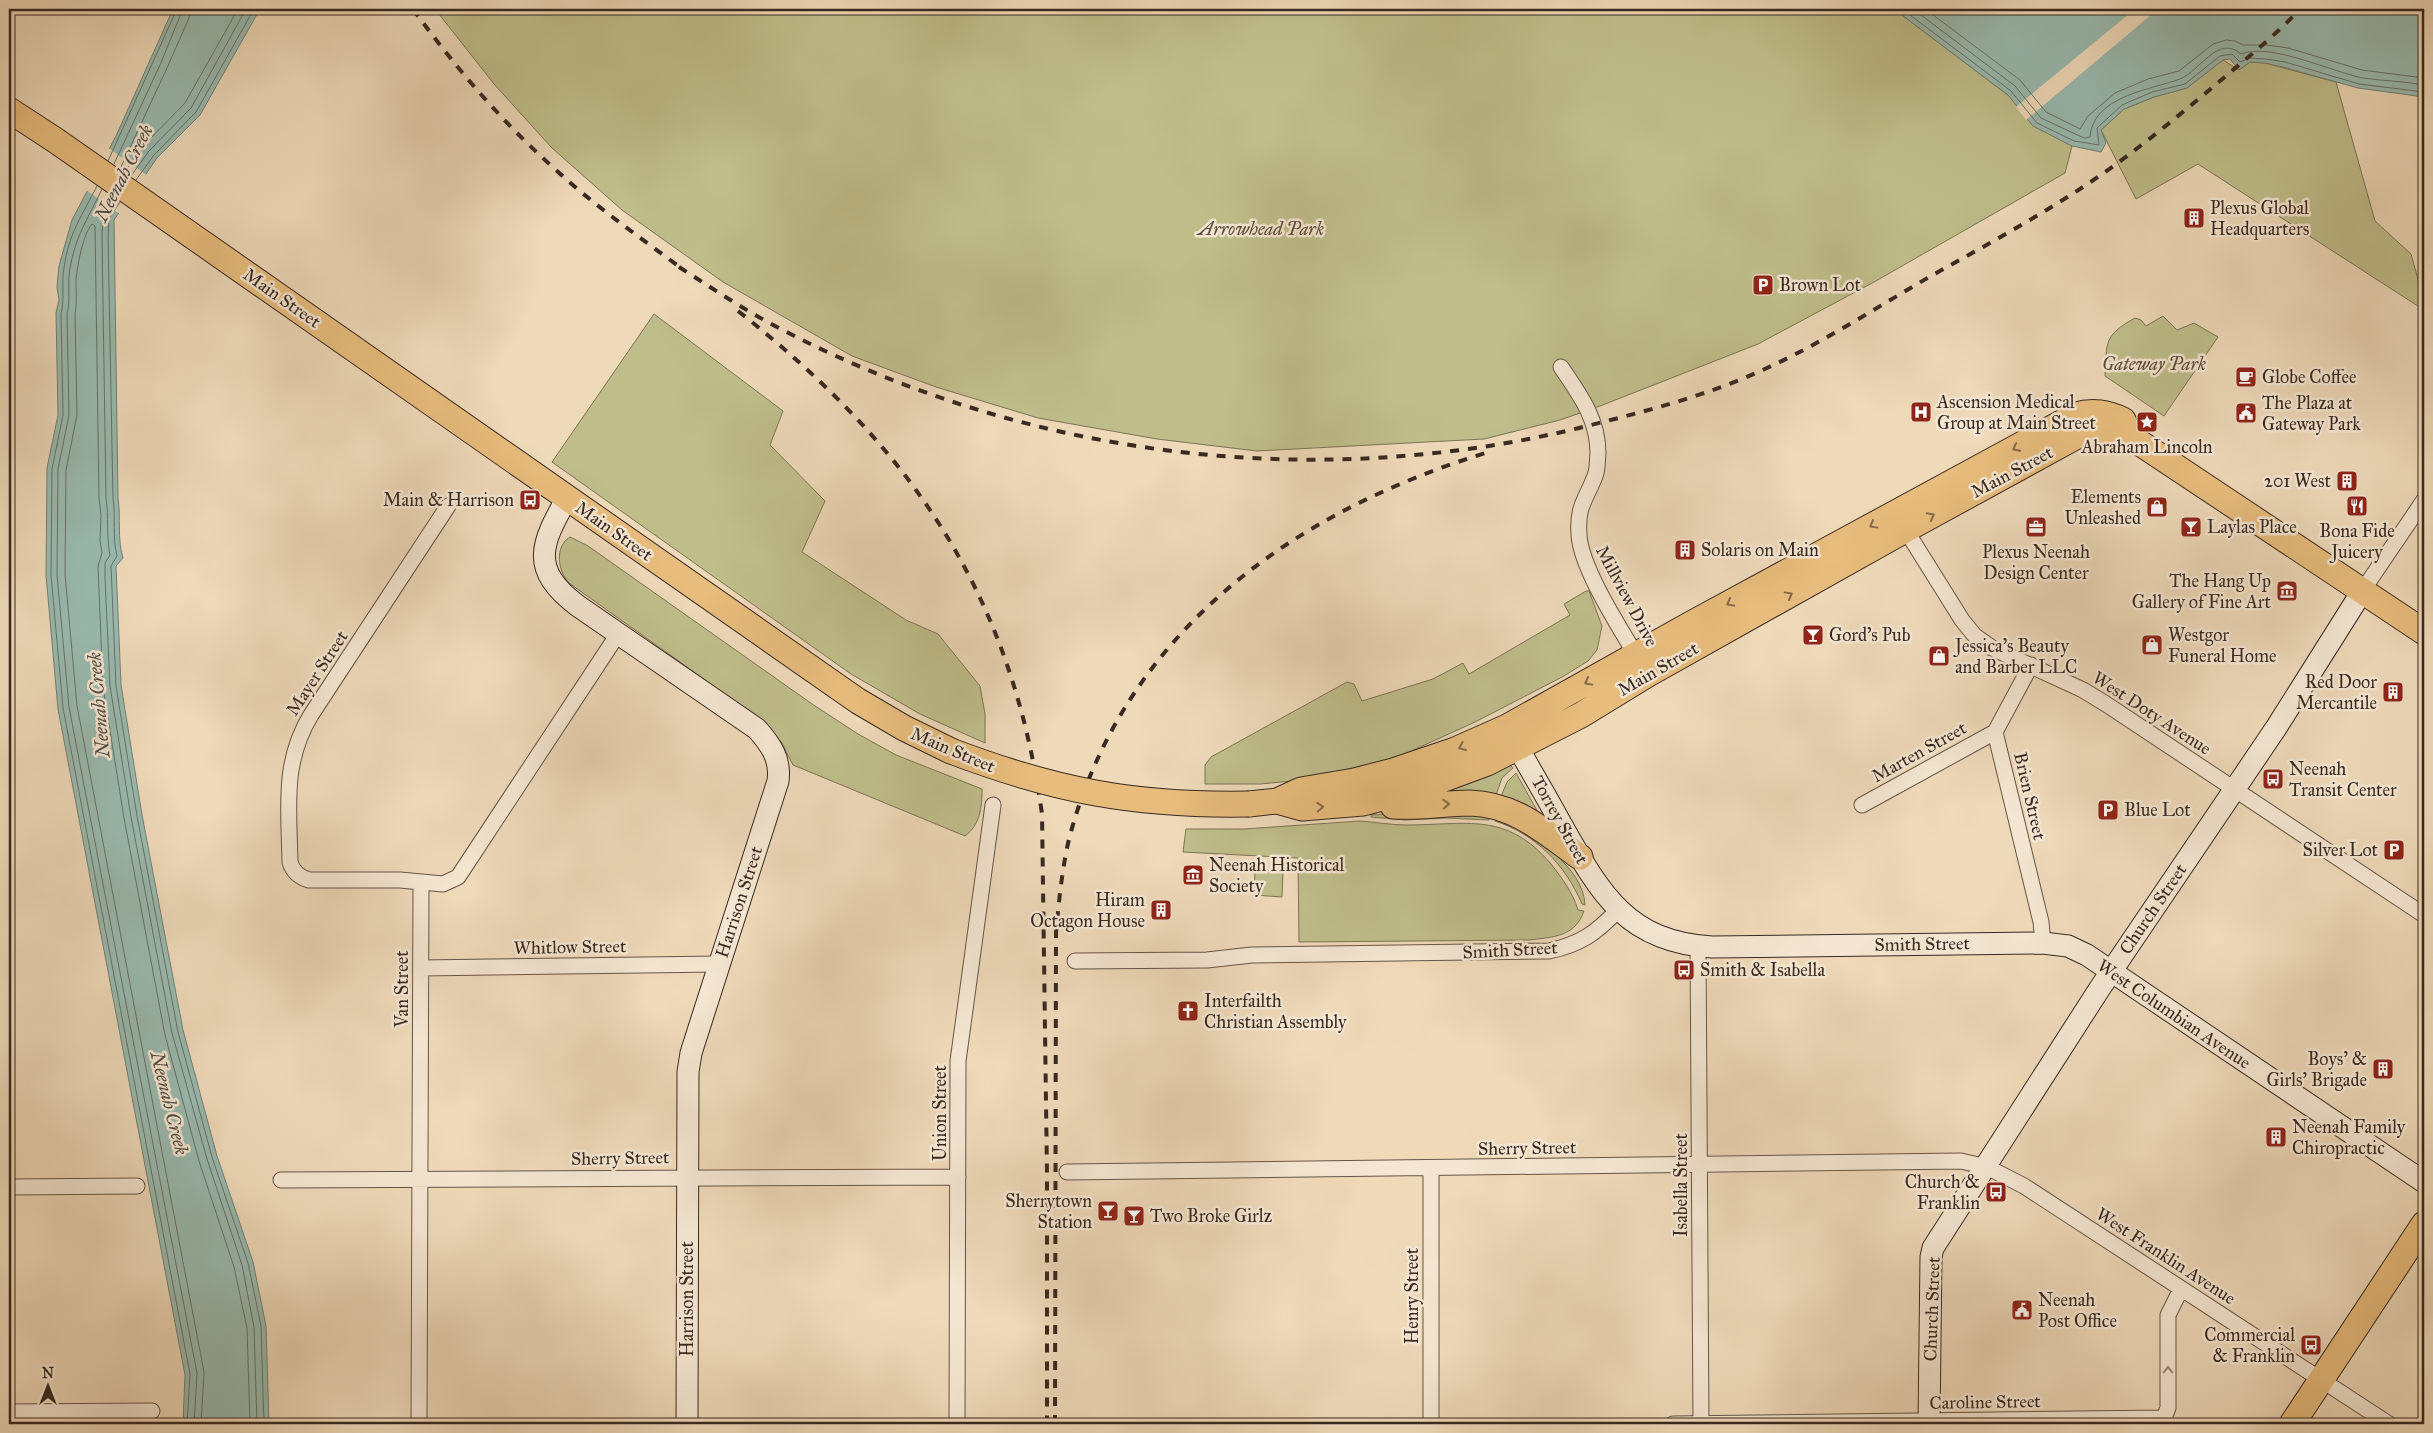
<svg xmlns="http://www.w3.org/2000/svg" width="2433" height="1433" viewBox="0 0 2433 1433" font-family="'IM FELL Great Primer',serif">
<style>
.green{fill:#bfbe8b;stroke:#7c7456}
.water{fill:#99bab0;stroke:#728077}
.pier{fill:#eed9b9}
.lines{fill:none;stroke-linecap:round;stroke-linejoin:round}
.shore{stroke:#687268;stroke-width:1}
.street-casing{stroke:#665547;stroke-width:17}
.secondary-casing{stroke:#382921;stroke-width:23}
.primary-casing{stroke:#382921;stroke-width:27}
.street{stroke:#f4e6d2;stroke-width:15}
.secondary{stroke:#f4e6d2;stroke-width:21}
.primary{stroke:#e7bc7c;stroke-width:25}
.rail{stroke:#382921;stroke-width:4;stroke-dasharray:9 9;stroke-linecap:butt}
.primary-bridge-casing{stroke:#382921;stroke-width:27;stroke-linecap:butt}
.primary-bridge{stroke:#e7bc7c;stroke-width:25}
.oneway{stroke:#876b4a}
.oneway2{stroke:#96887a}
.labels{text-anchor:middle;stroke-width:5;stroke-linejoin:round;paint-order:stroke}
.poi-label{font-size:18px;fill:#382921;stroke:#f4e6d2;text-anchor:start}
.park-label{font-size:18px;font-style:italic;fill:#5a4e3c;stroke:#f4e6d2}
.street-label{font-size:18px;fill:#382921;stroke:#f4e6d2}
.water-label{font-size:19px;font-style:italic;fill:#504d45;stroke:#f4e6d2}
</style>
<rect width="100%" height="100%" fill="#eed9b9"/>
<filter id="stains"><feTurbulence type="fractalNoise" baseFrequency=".004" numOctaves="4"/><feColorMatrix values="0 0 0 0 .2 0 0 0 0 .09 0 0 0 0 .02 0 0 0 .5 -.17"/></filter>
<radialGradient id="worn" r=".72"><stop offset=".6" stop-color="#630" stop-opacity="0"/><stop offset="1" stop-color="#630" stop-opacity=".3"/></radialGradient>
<path class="green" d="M435,9H1894L2009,96L2118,9L2034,126L2072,146L2065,173L1874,282L1758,344L1600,406L1560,420L1484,439L1257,451L1157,439L1038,418L936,387L852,356L723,282L622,210L552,148L494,84Z
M2223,60L2239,70L2250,62L2265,63L2336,82L2375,221L2411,254L2424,301V310L2198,164L2136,199L2101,130L2124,109L2154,97L2187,88Z
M654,314L783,411L770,445L825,501L802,552L906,620L938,634L980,686L985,714V743L920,714L851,674L552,462Z
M2163,316L2177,330L2194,323L2218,337L2164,416L2105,376C2107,342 2103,336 2135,318L2141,320L2146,326Z
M570,537L588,546L815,706L858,734L896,755L982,789C982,808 980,825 965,836L793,765L782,743L760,719L569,583C558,571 554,547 570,537Z
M1586,591H1589L1602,626L1597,650L1588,661L1564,676L1475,722L1385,763L1303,780L1260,784H1205V765L1211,757L1347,682L1354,684L1362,701L1433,679L1463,663L1469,674L1570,615L1564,604Z
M1510,765L1513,768L1502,778L1495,798L1443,793Z
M1516,773L1539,814L1500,799L1507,782Z
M1465,811L1490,813L1489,820L1447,818L1405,820L1371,817V815Z
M1496,815L1504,817C1533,838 1583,865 1585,905L1582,904C1565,864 1535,834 1495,821Z
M1360,821C1375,822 1391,825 1406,825C1467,825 1506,811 1551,864C1562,878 1573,893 1578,910L1584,911C1575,937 1553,937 1529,940L1299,942L1298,858L1183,852L1186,829H1244Z
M1255,870L1283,871L1282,897L1254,895Z"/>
<path class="water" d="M173,9H260L200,115L157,158L114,220L118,498C121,518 117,538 123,558L116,566L121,685L142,815L183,1030L217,1156L253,1262L266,1326L269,1424H183L185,1375L58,709L46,575L47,468L58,415L56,313L59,300L57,287L59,266L72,220L116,136Z
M1894,9H2424V97L2358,88L2283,67L2265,63L2250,62L2239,70L2230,59L2223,60L2187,88L2154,97L2124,109L2101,130L2106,143L2101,152L2072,146L2033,126L2008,95Z"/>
<path class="pier" d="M2135,9H2158L2026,120L2016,107Z
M107,147L148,176L121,215L86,190Z"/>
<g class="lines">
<path class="shore" d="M1902,9L2011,91L2037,123L2074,141L2099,145L2097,128L2122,105L2152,92L2185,84L2220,56L2232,54L2240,62L2249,58L2266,59L2285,62L2359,84L2424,92
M1913,9L2015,86L2041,118L2084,138L2090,137C2093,96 2150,90 2180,79C2200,71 2218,34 2241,54C2270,42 2332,72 2363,78C2383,81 2404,81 2424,85
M1925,9L2020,80L2046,112L2080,129L2088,116L2115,93L2148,79L2179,71L2213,44L2226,40L2235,41L2243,45H2266L2288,48L2362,70L2424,78
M108,161L177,9
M114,164L160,65L183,9
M120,169L167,68L189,18L191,9
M125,172L143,146L185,103L238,9
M131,176L149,151L191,108L246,9
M136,180L154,155L196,112L254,9
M97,186C82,216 69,232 64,268C61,284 65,298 61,314L63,415L52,469L51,575L63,708L190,1374L187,1424
M102,189C88,219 76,234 70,268C67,284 71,298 67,314L69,415L58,469L57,575L69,707L197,1373L194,1424
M115,199L103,217L102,236L106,498C109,517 106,536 110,555L105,563V578L110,686L131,817L172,1033L207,1159L242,1265L254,1327L257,1424
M120,202L109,219L108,236L113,498C116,518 112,537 117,556L111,566L116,686L137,816L178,1032L212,1157L248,1263L261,1326L264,1424
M201,1424L204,1372L77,706L65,574L66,470L77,415L75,314C77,304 76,297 76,287C75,274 83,233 92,224L95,226L99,498L101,515L100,541L102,553L98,566L103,687L124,818L165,1035L199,1161L234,1267L247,1328L250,1424"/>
<g class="street-casing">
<path id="street" d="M1561,367C1580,395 1598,419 1598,453C1597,461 1598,469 1595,476C1586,500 1577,505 1579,534C1580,567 1621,630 1639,660
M448,506L311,715C282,762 289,809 290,862C293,872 299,877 309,880H400L443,884L458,877L618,634
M1902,524L1962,620L1975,636L1992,648L2083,690L2106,704L2424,915
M2363,590L2424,500
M2031,665L1995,732L2041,922L2043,943
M1862,805L1995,732
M1698,946L1701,1424
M1075,961L1207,960L1252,955L1549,951C1581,944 1596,933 1618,910
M421,968L719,964
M1431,1168V1424
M1067,1172L1961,1161L1987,1167L2024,1186L2389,1424
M281,1180L958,1177
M9,1187L137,1186
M9,1412L152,1411
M419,1424L421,884
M957,1424L958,1061L993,805
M1673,1424L2164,1418L2168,1408V1315L2181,1289"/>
</g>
<g class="secondary-casing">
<path id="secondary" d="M567,498C541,544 529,569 578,606L757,729C771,745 781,759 778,781L691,1053L688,1072L687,1424
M1510,733C1526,763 1544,792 1560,822C1599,891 1625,942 1712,947L2043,943L2068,946L2087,955L2424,1182
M1929,1424L1931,1257L1933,1248L2100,988L2276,728L2363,590"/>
</g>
<g class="primary-casing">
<path id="primary" d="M9,110L55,140L858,701L904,728L951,751
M2131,437L2424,632
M1277,801L1302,808L1363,803L1414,790L1487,763L1581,715L1648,674L1905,530L2077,436L2098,433L2114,439L2131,437
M1249,804L1277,801L1301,790L1354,781L1393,771L1455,750L1507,727L1691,624L2076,415C2093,410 2107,413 2123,420L2131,437
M1393,806C1418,808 1445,803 1470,803C1515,804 1545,832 1580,857
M2292,1424L2424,1224"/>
</g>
<use href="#street" class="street"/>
<use href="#secondary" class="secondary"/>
<use href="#primary" class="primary"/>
<path class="rail" d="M413,9C455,67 502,122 556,170C596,207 641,238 685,271
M679,267C712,288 744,310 779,328C1024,457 1310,493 1579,428C1643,412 1707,396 1767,368C1824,342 1877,307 1931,276C1983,247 2036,218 2086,185C2133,154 2177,117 2220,81C2247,58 2276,35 2300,9
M738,311C912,448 1011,593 1042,814L1047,1175V1424
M1055,1424L1056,932C1059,901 1062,869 1069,839C1123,633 1293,511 1489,452"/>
<g class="primary-bridge-casing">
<path id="primary-bridge" d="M951,751C1056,791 1136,806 1249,804"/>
</g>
<use href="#primary-bridge" class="primary-bridge"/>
</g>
<defs><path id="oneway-chevron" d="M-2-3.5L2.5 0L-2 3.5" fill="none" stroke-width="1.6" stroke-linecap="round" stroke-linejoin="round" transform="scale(1.25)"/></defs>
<g class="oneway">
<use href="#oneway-chevron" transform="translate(2016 448) rotate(152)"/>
<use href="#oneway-chevron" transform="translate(1931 516) rotate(-28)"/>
<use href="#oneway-chevron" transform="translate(1873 525) rotate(151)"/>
<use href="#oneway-chevron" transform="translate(1789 595) rotate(-29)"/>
<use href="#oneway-chevron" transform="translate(1730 603) rotate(151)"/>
<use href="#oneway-chevron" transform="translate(1588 682) rotate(151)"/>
<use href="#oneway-chevron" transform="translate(1462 747) rotate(157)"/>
<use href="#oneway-chevron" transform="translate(1446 804) rotate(-2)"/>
<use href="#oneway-chevron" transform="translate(1320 807) rotate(-4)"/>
</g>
<use class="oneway2" href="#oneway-chevron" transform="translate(2168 1370) rotate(-90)"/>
<defs>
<g id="building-square" transform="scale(1.125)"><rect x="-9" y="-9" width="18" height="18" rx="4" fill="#8f2418" stroke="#f4e6d2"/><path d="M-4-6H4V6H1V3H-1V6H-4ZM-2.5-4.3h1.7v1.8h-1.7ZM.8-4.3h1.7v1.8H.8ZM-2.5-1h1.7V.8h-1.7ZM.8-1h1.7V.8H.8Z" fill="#fff"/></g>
<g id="parking-square" transform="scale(1.125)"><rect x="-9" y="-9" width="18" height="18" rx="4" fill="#8f2418" stroke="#f4e6d2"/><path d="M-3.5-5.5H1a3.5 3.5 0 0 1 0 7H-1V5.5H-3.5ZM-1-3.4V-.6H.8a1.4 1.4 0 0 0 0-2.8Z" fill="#fff"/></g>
<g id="cafe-square" transform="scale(1.125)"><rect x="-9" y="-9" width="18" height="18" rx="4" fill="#8f2418" stroke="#f4e6d2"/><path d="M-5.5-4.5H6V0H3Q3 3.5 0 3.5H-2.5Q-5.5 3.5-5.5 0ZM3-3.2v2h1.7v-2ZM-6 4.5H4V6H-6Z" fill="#fff"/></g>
<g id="hospital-square" transform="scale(1.125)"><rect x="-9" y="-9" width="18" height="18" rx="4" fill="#8f2418" stroke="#f4e6d2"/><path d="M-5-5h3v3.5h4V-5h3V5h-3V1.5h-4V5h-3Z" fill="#fff"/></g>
<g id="civic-square" transform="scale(1.125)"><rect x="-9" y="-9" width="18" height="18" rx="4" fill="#8f2418" stroke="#f4e6d2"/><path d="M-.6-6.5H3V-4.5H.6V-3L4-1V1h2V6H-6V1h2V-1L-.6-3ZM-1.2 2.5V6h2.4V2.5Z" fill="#fff"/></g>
<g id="sight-square" transform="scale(1.125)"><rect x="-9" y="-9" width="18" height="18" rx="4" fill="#8f2418" stroke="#f4e6d2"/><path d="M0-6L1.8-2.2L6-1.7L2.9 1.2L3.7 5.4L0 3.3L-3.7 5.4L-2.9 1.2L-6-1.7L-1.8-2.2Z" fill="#fff"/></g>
<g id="bus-square" transform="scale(1.125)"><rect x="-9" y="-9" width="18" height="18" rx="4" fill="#8f2418" stroke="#f4e6d2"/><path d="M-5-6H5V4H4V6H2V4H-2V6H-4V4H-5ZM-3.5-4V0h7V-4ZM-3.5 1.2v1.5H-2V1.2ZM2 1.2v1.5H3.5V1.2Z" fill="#fff"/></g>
<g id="restaurant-square" transform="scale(1.125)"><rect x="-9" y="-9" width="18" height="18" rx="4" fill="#8f2418" stroke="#f4e6d2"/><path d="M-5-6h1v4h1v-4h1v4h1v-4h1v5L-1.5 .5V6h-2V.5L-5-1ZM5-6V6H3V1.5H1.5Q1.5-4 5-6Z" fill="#fff"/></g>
<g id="shop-square" transform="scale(1.125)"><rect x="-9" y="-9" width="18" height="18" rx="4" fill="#8f2418" stroke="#f4e6d2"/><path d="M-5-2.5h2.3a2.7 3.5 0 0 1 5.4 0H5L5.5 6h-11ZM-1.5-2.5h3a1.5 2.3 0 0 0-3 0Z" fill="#fff"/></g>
<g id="office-square" transform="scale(1.125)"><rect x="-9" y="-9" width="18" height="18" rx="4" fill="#8f2418" stroke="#f4e6d2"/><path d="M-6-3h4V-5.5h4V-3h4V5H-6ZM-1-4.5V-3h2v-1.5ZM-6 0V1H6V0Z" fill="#fff"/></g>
<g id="bar-square" transform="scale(1.125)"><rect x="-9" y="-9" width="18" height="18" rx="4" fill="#8f2418" stroke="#f4e6d2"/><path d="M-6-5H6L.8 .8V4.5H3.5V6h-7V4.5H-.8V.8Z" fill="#fff"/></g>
<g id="museum-square" transform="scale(1.125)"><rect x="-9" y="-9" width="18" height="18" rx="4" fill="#8f2418" stroke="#f4e6d2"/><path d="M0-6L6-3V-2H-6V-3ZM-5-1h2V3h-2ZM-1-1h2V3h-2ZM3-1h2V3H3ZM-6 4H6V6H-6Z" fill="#fff"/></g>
<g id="church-square" transform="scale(1.125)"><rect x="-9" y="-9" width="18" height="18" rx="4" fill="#8f2418" stroke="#f4e6d2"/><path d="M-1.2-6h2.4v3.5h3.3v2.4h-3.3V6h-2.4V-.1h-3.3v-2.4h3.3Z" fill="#fff"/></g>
</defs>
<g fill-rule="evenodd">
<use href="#building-square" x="2194" y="218"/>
<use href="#parking-square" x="1763" y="285"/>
<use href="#cafe-square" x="2246" y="377"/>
<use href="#hospital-square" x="1921" y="412"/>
<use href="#civic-square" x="2246" y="413"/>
<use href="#sight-square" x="2147" y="422"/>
<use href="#building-square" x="2347" y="481"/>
<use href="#bus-square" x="530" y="500"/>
<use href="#restaurant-square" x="2357" y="506"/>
<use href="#shop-square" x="2157" y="507"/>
<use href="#office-square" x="2036" y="527"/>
<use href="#bar-square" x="2191" y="527"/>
<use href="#building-square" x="1685" y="550"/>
<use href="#museum-square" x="2287" y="591"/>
<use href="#bar-square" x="1813" y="635"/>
<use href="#shop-square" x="2152" y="645"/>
<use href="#shop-square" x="1939" y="656"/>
<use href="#building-square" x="2393" y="692"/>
<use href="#bus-square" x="2273" y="779"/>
<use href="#parking-square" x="2108" y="810"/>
<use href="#parking-square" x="2394" y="850"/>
<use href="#museum-square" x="1193" y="875"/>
<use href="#building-square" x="1161" y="910"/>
<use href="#bus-square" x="1684" y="970"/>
<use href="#church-square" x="1188" y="1011"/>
<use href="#building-square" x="2383" y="1069"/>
<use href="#building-square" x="2276" y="1137"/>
<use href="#bus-square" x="1996" y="1192"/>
<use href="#bar-square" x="1108" y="1211"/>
<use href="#bar-square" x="1134" y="1216"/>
<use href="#civic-square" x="2022" y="1310"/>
<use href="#bus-square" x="2311" y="1345"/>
</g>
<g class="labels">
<g class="poi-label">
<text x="2210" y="214">Plexus Global<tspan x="2210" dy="21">Headquarters</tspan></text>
<text x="1779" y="291">Brown Lot</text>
<text x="2262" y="383">Globe Coffee</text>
<text x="1937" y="408">Ascension Medical<tspan x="1937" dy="21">Group at Main Street</tspan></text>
<text x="2262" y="409">The Plaza at<tspan x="2262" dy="21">Gateway Park</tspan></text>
<text x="2147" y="453" text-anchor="middle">Abraham Lincoln</text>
<text x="2331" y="487" text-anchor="end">201 West</text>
<text x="2141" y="503" text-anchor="end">Elements<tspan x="2141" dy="21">Unleashed</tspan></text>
<text x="514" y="506" text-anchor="end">Main &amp; Harrison</text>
<text x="2207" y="533">Laylas Place</text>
<text x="2357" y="537" text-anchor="middle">Bona Fide<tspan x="2357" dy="21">Juicery</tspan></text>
<text x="1701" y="556">Solaris on Main</text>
<text x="2036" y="558" text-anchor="middle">Plexus Neenah<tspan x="2036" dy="21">Design Center</tspan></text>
<text x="2271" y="587" text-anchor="end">The Hang Up<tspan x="2271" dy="21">Gallery of Fine Art</tspan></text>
<text x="1829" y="641">Gord's Pub</text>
<text x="2168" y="641">Westgor<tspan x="2168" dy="21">Funeral Home</tspan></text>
<text x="1955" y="652">Jessica's Beauty<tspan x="1955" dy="21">and Barber LLC</tspan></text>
<text x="2377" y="688" text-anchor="end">Red Door<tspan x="2377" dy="21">Mercantile</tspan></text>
<text x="2289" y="775">Neenah<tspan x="2289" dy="21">Transit Center</tspan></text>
<text x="2124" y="816">Blue Lot</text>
<text x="2378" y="856" text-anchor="end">Silver Lot</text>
<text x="1209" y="871">Neenah Historical<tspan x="1209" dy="21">Society</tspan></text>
<text x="1145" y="906" text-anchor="end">Hiram<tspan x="1145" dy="21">Octagon House</tspan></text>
<text x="1700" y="976">Smith &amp; Isabella</text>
<text x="1204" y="1007">Interfailth<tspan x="1204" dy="21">Christian Assembly</tspan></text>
<text x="2367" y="1065" text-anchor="end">Boys' &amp;<tspan x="2367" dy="21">Girls' Brigade</tspan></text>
<text x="2292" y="1133">Neenah Family<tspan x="2292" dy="21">Chiropractic</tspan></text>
<text x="1980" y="1188" text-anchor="end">Church &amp;<tspan x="1980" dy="21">Franklin</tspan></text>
<text x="1092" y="1207" text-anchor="end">Sherrytown<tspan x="1092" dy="21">Station</tspan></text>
<text x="1150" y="1222">Two Broke Girlz</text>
<text x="2038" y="1306">Neenah<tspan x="2038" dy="21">Post Office</tspan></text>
<text x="2295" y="1341" text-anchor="end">Commercial<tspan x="2295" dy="21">&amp; Franklin</tspan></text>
</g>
<g class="park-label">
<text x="1261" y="235">Arrowhead Park</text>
<text x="2154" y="370">Gateway Park</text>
</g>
<g class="street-label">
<text transform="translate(282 298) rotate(35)" y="6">Main Street</text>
<text transform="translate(2012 472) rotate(-28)" y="6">Main Street</text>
<text transform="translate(614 531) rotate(35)" y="6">Main Street</text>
<text transform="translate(1627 596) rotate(62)" y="6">Millview Drive</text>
<text transform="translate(1658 669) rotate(-30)" y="6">Main Street</text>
<text transform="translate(317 673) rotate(-57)" y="6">Mayer Street</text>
<text transform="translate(2152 713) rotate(33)" y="6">West Doty Avenue</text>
<text transform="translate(953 750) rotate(23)" y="6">Main Street</text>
<text transform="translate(1919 752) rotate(-29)" y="6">Marten Street</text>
<text transform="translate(2030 796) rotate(77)" y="6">Brien Street</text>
<text transform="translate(1560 820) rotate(61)" y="6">Torrey Street</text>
<text transform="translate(739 902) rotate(-72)" y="6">Harrison Street</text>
<text transform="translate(2153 909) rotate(-56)" y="6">Church Street</text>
<text transform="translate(1922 944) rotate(-1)" y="6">Smith Street</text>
<text transform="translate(570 947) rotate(-1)" y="6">Whitlow Street</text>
<text transform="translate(1510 950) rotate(-3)" y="6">Smith Street</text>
<text transform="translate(402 989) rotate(-90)" y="6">Van Street</text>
<text transform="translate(2174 1014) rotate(34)" y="6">West Columbian Avenue</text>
<text transform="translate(940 1113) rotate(-90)" y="6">Union Street</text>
<text transform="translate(1527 1148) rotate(-1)" y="6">Sherry Street</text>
<text transform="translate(620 1158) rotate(-1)" y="6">Sherry Street</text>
<text transform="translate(1681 1185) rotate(-90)" y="6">Isabella Street</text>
<text transform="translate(2166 1256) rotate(33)" y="6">West Franklin Avenue</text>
<text transform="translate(1412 1296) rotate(-90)" y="6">Henry Street</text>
<text transform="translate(687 1299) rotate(-90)" y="6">Harrison Street</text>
<text transform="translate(1932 1309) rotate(-88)" y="6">Church Street</text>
<text transform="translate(1985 1402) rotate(-1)" y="6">Caroline Street</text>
</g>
<g class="water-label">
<text transform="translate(123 173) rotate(-63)" y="7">Neenah Creek</text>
<text transform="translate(98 705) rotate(-95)" y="7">Neenah Creek</text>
<text transform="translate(170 1103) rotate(76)" y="7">Neenah Creek</text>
</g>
</g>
<rect width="2433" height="1433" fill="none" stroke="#eed9b9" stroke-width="30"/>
<rect x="10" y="10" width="2413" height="1413" fill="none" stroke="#382921" stroke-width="2.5"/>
<rect x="15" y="15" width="2403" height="1403" fill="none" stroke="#382921"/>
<g transform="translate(48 1386)" stroke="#f4e6d2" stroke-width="4" paint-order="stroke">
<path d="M0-4L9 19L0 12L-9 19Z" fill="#382921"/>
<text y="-8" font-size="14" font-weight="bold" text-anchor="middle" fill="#382921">N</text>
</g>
<rect width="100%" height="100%" filter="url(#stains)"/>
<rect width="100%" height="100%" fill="url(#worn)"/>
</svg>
